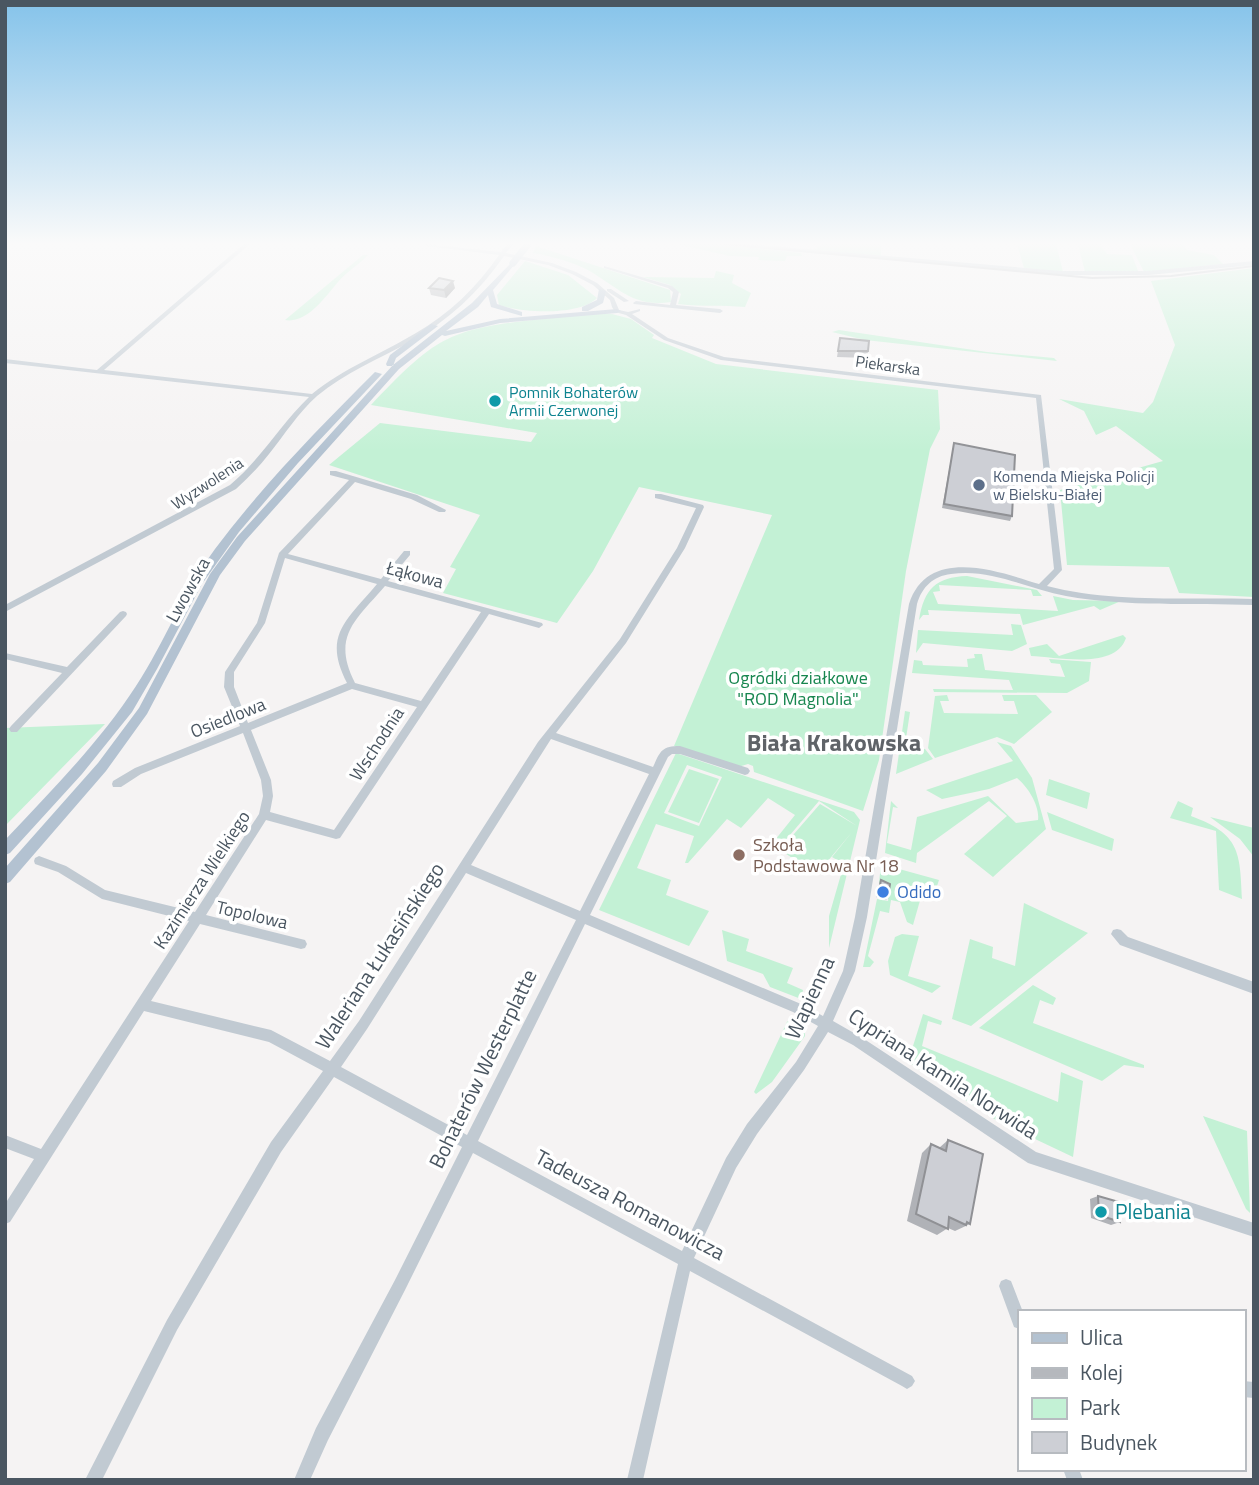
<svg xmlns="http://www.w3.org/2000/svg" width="1259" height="1485" viewBox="0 0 1259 1485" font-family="'Titillium Web',sans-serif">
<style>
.green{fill:#c3f1d5;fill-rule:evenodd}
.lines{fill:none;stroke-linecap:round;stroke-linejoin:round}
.minor{fill:#c1cad2;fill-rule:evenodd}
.major{fill:#b3c2d1;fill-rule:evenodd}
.rail{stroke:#b5b8bd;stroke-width:2}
.major-bridge{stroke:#b3c2d1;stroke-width:7}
.wall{fill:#b0b2b7}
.shaded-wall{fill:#909195}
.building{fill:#cdcfd5;stroke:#909195;stroke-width:2}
.culture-dot{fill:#0f9aa8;stroke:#fff;stroke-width:2.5}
.service-dot{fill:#5c6f8a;stroke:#fff;stroke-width:2.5}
.education-dot{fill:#8d6e63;stroke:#fff;stroke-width:2.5}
.shop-dot{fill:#3f7fe0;stroke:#fff;stroke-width:2.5}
.labels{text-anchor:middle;stroke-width:7;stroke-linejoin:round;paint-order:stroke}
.far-street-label{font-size:16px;fill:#4a5661;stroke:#fff}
.far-culture-label{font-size:16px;fill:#0d838f;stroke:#fff;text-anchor:start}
.far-service-label{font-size:16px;fill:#4e5e75;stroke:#fff;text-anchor:start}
.street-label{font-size:18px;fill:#4a5661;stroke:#fff}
.park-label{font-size:18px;fill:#17864f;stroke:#fff}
.education-label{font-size:18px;fill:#785e54;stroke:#fff;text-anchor:start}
.shop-label{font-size:18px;fill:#366cbe;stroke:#fff;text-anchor:start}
.near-street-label{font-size:21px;fill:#4a5661;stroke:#fff}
.near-culture-label{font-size:21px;fill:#0d838f;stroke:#fff;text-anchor:start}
.district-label{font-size:24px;font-weight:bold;fill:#5f6368;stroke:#fff}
</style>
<rect width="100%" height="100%" fill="#f5f3f3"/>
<path class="green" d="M677,244H717L801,253L802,256H787L785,261L758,260L759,257L730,256Z
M822,244H881V256L814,250Z
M1017,244H1056L1063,272L1024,268Z
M1078,244H1100L1107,254L1132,255L1138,271L1085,272Z
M1130,244H1183L1187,250L1214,255L1223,264L1144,272Z
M536,246L670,290L671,302C632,308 617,286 586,269C569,261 551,256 533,253Z
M363,255H368C359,265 346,272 338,282C325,297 307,324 285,320Z
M525,261L568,275L597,298C580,316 521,313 499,305L497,295Z
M1254,268V597L1179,593L1169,567L1067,565L1060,490L1163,461L1116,426L1096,435L1084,411L1059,399L1143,413L1153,402L1175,345L1151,281Z
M716,271L734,275L732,283L751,293L745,307C722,305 705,307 678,304L681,294L670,285L643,277L714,278Z
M612,314L631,319L654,335L652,338L716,364L938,390L940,429L930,449L906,571L879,760L863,811L754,772L753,766L748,764L738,767L674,746L772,515L639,487L593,571L557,623L443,593L456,569L450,567L480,515L329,465L380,423L531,442L537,433L371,405C436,337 447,329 542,319C564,317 589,312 612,314Z
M839,330L987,352L1054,358L1057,361L865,340L832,332Z
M967,576L1037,590L1042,596H1033L1031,590L939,585L940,591L933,592L938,604L1058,611L1053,596L1073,600L1121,601L1100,610L1094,606L1023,625L1020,614L928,610L929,615H923L919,620C924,589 936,577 967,576Z
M1011,624L1021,625L1027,644L1012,651L923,643L916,653L918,630L1013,635Z
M1123,635L1126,638C1115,670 1058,657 1031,656L1029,648L1047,644L1059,656Z
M974,654H982L985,670L1065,677L1060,664L1051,663L1049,659L1091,662L1089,681L1067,693L934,692L933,689L1013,690L1009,680L912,673L914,660L922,661L923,665L968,667L967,659L975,658Z
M947,695L949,701H940L944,713L1018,714L1014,701H1004L1002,695H1036L1052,712L1014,744L997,737L935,758L928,748L935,696Z
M905,711L910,712L905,745L925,749L933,759L896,774Z
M105,724L5,826V728Z
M997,742L1011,746L1032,778L1046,829L993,877L964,854L1007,816L989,801L917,853L916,863L885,853L891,801L898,808L893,807L887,843L911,850L917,817L988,796L1016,823L1038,820C1040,806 1028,787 1017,778L989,789L942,799L926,790L1013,761Z
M676,753L854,812L860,820L829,948V916L844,864L832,857L852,832L817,874L780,850L820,804L857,826L819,801L778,849L771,845L795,815L768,798L741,828L727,819L688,863H685L694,836L656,824L637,868L671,880L666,895L709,911L689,946L599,910ZM687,765L722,777L699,826L664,813Z
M689,769L719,779L699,823L668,812Z
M1049,779L1090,793L1087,809L1046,795Z
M1178,801L1193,808L1191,816C1240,834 1240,852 1242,899L1219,890L1216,831L1170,818Z
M1047,812L1114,839L1112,851L1052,830Z
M1210,817L1254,828V857L1240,839Z
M881,864L939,880L937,886L925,883L913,925L907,922L900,902L891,900L889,913L880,911L868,956L874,962L870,967H863L877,899L888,901L890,886L879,883Z
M1024,903L1088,933L971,1026L952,1019L970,939L993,947L992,958L1015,966Z
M722,930L749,939L746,951L793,968L787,983L803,990L801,999L770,987L763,974L727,961Z
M902,934L919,936L908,976L941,986L932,993L890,975L888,961L895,937Z
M1033,985L1056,998L1053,1005L1040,1000L1033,1023L1144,1065V1068L1124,1065L1102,1081L979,1028Z
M923,1014L942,1021L941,1025L928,1021L922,1046L1058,1102L1061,1072L1083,1081L1073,1157L999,1122L908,1062Z
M794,1016L804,1023L805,1036L772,1082L756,1094L754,1092L787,1022Z
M1203,1116L1247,1131L1250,1213L1246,1209Z"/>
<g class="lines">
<path class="minor" d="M244,244H250L104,370L312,394C344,368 381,354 416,333C449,314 477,287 499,255L427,246L425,244L501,252L505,248L508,250L506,253L552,263L576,272L597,283L614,298L619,310L628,312L640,309V311L632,314L668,338L724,357L1041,395L1062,570L1047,586C1112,603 1187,597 1254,599V605C1191,603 1128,607 1066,596C1027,589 991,568 951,574C933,576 922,587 917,604L867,917L855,971L833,1021L861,1037L1036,1152L1254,1223V1237L1028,1163L853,1045L828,1032L804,1070L757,1134L736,1168L694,1258L912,1376L915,1381L912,1386L907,1389L902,1386L690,1271L643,1480H627L678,1264L473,1153L405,1290L328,1440L310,1480H294L316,1428L395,1280L462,1147L334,1077L281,1152L177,1330L102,1480H85L167,1320L271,1142L323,1071L269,1042L144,1011L10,1222L5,1224V1204L34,1159L5,1148V1135L41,1149L189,921L102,899L58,872L35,864L34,861L35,858L39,856L66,866L105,890L195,912L259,814L263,796L261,780L243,733L141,774L121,787H113L112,784L113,781L135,768L240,726L224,687L225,672L257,623L279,553L349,480L330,475V471H336L417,495L446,510L445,512H439L411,499L355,482L288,554L381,579L404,551H410V555L388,581L542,623L543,625L539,628L489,614L340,838L336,839L266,820L206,915L301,939L305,940L307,944L305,948L301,949L200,924L151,1001L271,1030L330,1061L359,1021L538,742L620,639L677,548L696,508L655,498V494H661L703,505L704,507L685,548L626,643L556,733L653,767C660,752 661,746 680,746L748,768L750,771L748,774L745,775L680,754H672L668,757L590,915L801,1004L823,1016L843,971L855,917L909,604C928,546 997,571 1039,584L1054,569L1036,398L721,360L664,340L626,315L615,312L612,307L610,300L593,285L572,274L548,265L504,256C479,292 448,321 410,342C378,359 345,373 317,396C298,413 285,434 269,454C259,467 248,478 236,489L5,612V605L230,485C261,459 280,425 309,397L5,363V359L97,370ZM285,558L377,584C347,620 322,635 347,683L248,723L234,687V672L265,623ZM385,586L481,612L421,701L355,683C331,636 356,620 385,586ZM352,689L417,707L334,830L270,812L273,796L271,780L251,730ZM551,739L649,774L580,911L471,865ZM466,873L576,920L467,1135L341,1067L367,1029ZM585,924L793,1012L818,1026L796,1062L747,1124L726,1158L682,1251L478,1141Z
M732,244H747L1061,271H1148L1254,261V265L1148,275H1061L735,246Z
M604,266L672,286L679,292L676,305L720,309L723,311L720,313L634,304L633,303L636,301L670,305L673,292L668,288L604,268Z
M607,289H611L629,301L624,302L607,291Z
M123,611L126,612L127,614L126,616L17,732H11L9,729L11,726L62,673L5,659V653L67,667L120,612Z
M1117,929L1121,930L1128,937L1254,982V994L1120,945L1111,934L1113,930Z
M1006,1279L1011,1281L1023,1312H1019V1329L1014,1327L999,1286L1001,1281Z
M1243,1381L1254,1382V1398L1243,1397Z
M1063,1469H1079L1083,1480H1067Z"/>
<path class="major" d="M508,244H514L507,251H503L502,250Z
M513,261L516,263L515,264L493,290L497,304L522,312V316L491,307L488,295L478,307L446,331L500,319L617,309L621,311L617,313L500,323L445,336L442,335L399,369L245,541L220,575L147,714L106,771L10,882L5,884V868L98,763L139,708L210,574L237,537L393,365L472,303Z
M599,289L606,291L603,303L588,311H582V307L597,300Z
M431,324L438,326L396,358L393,366H387L386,364L390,355Z
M375,372L382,374L298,463L239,532L202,584L157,669L132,712L82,774L10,853L5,855V840C51,791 99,743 136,686C165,642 183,592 215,549C263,485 319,428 375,372Z"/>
<path class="rail" d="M724,244L1092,278L1171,276L1254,266"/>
<path class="major-bridge" d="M513,263L528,244"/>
</g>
<path class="wall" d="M429,288H455L446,298L431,295Z
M840,338L868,351L867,358L837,357Z
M954,443L1012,516L1010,521L942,508Z
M881,880L888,897L886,900L876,897Z
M948,1140L970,1224L955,1231L948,1228L937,1235L907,1221L922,1153L931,1144L939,1148Z
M1098,1196L1120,1222L1111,1225L1091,1218L1090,1199Z"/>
<path class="shaded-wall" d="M453,281L455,288L446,298L444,290Z"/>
<path class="building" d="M439,278L453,281L444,290L429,288Z
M840,338L869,341L868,351H838Z
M954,443L1015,455L1012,516L944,504Z
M881,880L890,884L888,897L878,894Z
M948,1140L983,1154L970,1224L967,1222L966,1225L949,1217L948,1229L916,1214L931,1144L946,1151Z
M1098,1196L1119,1202L1120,1222L1099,1215Z"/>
<linearGradient id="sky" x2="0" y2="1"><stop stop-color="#85c3ea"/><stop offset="0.54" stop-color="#fafafa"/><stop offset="1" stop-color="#fafafa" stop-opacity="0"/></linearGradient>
<rect width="1259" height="451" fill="url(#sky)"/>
<g class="culture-dot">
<circle cx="495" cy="401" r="7"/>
<circle cx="1101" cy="1212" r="7"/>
</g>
<circle class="service-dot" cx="979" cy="485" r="7"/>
<circle class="education-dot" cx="739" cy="855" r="7"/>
<circle class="shop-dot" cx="883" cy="892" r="7"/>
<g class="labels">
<g class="far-street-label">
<text transform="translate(888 365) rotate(8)" y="6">Piekarska</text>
<text transform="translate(207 483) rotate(-33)" y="6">Wyzwolenia</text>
</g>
<g class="far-culture-label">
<text x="509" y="398">Pomnik Bohaterów<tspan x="509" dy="18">Armii Czerwonej</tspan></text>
</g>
<g class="far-service-label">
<text x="993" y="482">Komenda Miejska Policji<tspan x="993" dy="18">w Bielsku-Białej</tspan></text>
</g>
<g class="street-label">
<text transform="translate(415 575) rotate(15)" y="6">Łąkowa</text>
<text transform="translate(188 590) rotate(-61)" y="6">Lwowska</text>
<text transform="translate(228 718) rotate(-22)" y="6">Osiedlowa</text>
<text transform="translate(377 744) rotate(-57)" y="6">Wschodnia</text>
<text transform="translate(202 880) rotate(-57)" y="6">Kazimierza Wielkiego</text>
<text transform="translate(252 915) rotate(13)" y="6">Topolowa</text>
</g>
<g class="park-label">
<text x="798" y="684">Ogródki działkowe<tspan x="798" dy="21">"ROD Magnolia"</tspan></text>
</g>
<g class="education-label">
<text x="753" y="851">Szkoła<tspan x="753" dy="21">Podstawowa Nr 18</tspan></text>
</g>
<g class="shop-label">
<text x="897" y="898">Odido</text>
</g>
<g class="near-street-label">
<text transform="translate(380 956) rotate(-57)" y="7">Waleriana Łukasińskiego</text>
<text transform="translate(810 998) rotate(-65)" y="7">Wapienna</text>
<text transform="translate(483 1069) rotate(-64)" y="7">Bohaterów Westerplatte</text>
<text transform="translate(943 1074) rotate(33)" y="7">Cypriana Kamila Norwida</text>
<text transform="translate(630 1205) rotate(28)" y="7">Tadeusza Romanowicza</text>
</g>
<g class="near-culture-label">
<text x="1115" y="1219">Plebania</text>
</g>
<g class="district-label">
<text x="834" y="751">Biała Krakowska</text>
</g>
</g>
<rect width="1259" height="1485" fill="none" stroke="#4a5661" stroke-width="14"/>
<rect x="1018" y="1310" width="228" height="161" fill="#ffffff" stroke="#b7bbc0" stroke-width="2"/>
<rect x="1032" y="1333" width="35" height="10" fill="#b3c2d1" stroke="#b7bbc0" stroke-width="2"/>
<text x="1080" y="1345" font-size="21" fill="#4a5661">Ulica</text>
<rect x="1032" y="1368" width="35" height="10" fill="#b5b8bd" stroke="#b7bbc0" stroke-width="2"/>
<text x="1080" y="1380" font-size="21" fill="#4a5661">Kolej</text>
<rect x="1032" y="1398" width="35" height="21" fill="#c3f1d5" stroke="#b7bbc0" stroke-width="2"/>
<text x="1080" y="1415" font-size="21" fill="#4a5661">Park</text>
<rect x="1032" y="1432" width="35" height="21" fill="#cdcfd5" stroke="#b7bbc0" stroke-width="2"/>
<text x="1080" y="1450" font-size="21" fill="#4a5661">Budynek</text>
</svg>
